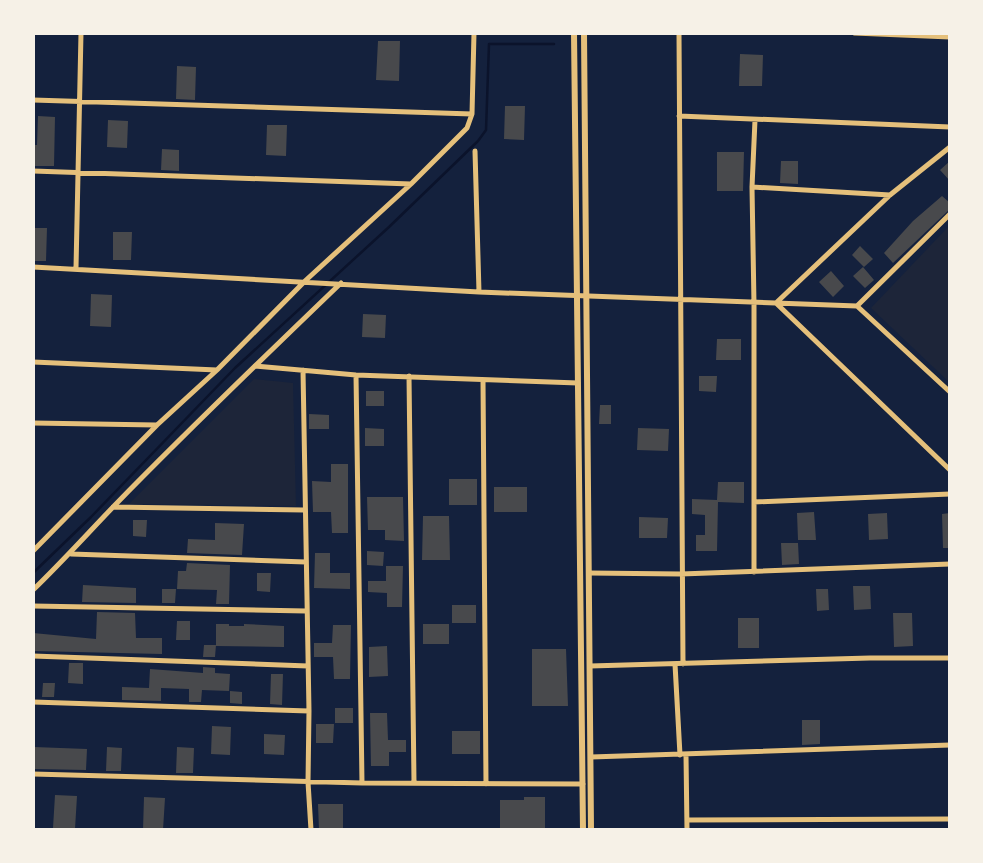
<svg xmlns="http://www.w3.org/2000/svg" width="983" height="863" viewBox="0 0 983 863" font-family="Lato,sans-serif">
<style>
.green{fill:#1d2539}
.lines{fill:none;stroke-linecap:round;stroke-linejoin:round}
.stream{stroke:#0b132b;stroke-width:2.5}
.building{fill:#48494c}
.minor{stroke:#e5c07b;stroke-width:5}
.tertiary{stroke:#e5c07b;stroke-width:6}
</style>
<rect width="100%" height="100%" fill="#14213d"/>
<path class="green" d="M950,225V383L871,308Z
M254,379L293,383L296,506L129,504Z"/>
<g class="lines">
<path class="stream" d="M33,573L91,517L235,368L389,227L478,141L486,130L489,44H554"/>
</g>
<path class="building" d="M378,41H400L399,81L376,80Z
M740,54L763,55L762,86H739Z
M177,66L196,67L195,100L176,99Z
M505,106H525L524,140L504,139Z
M38,116L55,117L54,166H33V145H37Z
M108,120L128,121L127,148L107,147Z
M267,125H287L286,156L266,155Z
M162,149L179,150V171L161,170Z
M717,152H744L743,191H717Z
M781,161H798V184L780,183Z
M950,161V181L940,170Z
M942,196L950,203V209L893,263L884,253L913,221Z
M33,228H47L46,261H33Z
M113,232H132L131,260H113Z
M860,246L873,259L864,267L852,255Z
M863,267L874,280L865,288L853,276Z
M831,271L844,286L833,297L819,282Z
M91,294L112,295L111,327L90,326Z
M363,314L386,315L385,338L362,337Z
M717,339H741V360H716Z
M699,376H717L716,392L699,391Z
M366,391H384V406H366Z
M600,405H611V424H599Z
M309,414L329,415V429H309Z
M365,428L384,429V446H365Z
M638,428L669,429L668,451L637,450Z
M331,464H348V533H332L331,512H313L312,481L331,482Z
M449,479H477V505H449Z
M718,482H744V503L718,502L717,551H696V535H705V515L692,514V499L717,500Z
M494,487H527V512H494Z
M367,497H403L404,541L385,540V530H368Z
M814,512L816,540H798L797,513Z
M887,513L888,539L869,540L868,514Z
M950,513V548H943L942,514Z
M423,516H449L450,560H422Z
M639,517L668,518L667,538H639Z
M133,520H147L146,537L133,536Z
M215,523L244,524L242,555L187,553L188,539L215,540Z
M781,543H798L799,564L782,565Z
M367,551L384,552L383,566L367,565Z
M315,553H330V573H350V589L314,588Z
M187,563L230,565L229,604H216L217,590L177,589L178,571H186Z
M386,566H403L402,607H387V593L368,592V581H386Z
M257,573H271L270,592L257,591Z
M83,585L136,588V603L82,602Z
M853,586H870L871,609L854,610Z
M162,589H176L175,603H162Z
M816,589H828L829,610L817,611Z
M452,605H476V623H452Z
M97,612L135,613L136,638H162V654L33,651V633L96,639Z
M893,613H912L913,646L894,647Z
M738,618H759V648H738Z
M177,621H190V640H176Z
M216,624H229V626H244V624L284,626V647L216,646Z
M423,624H449V644H423Z
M333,625H351L350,679H334L333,657H314V643H332Z
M204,645H216L215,657H203Z
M387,646L388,676L369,677V647Z
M532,649H566L568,706H532Z
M69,663H83V684L68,683Z
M203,667L215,668V673L230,674L229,691L202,690L201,702H189V689L161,688V701L122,700V687L149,688L150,669L203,673Z
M271,674H283L282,705L270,704Z
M43,683H55L54,697H42Z
M230,691L242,692V704L230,703Z
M335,708H353V723H335Z
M370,713H387L388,740H406V752H389V766H371Z
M802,720H820V744L802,745Z
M316,724H334L333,743H316Z
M212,726L231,727L230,755L211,754Z
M452,731H480V754H452Z
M264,734L285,735L284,755L264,754Z
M34,747L87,749L86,770L33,769Z
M107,747L122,748L121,771H106Z
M177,747L194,748L193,773H176Z
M55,795L77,796L75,829L53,828Z
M144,797L165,798L163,830H143Z
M524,797H545V830H500V800H524Z
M318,804H343V830H319Z"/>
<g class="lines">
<path class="minor" d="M679,33L683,664
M854,33L950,37
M33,100L472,114
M679,116L950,127
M950,147L890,195L776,303L950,470
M475,151L479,292
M33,171L411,184
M752,187L890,195
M950,214L857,306L950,392
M33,267L479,292L857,306
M76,268L81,33
M33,362L217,370
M255,366L356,375L578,383
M303,370L309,711L308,782L311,830
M356,375L362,783
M409,376L414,782
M483,380L486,784
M33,423L156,425
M754,502L950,494
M113,507L304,510
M33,551L157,425L217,370L305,281L411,184L467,128L472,114L474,33
M71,554L306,562
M754,572V304L752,187L755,120
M589,573L681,574L950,564
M33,590C62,562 88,533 115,505C189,429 265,356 341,283
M33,606L306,611
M33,656L308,666
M675,664L680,755
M590,666L870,658H950
M33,702L309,711
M686,755L687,830
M591,757L950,745
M33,774L362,783L583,784
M687,820L950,819"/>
<path class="tertiary" d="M574,33L583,830
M584,33L591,830"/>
</g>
<rect width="983" height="863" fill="none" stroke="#f6f1e7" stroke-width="70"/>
</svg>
